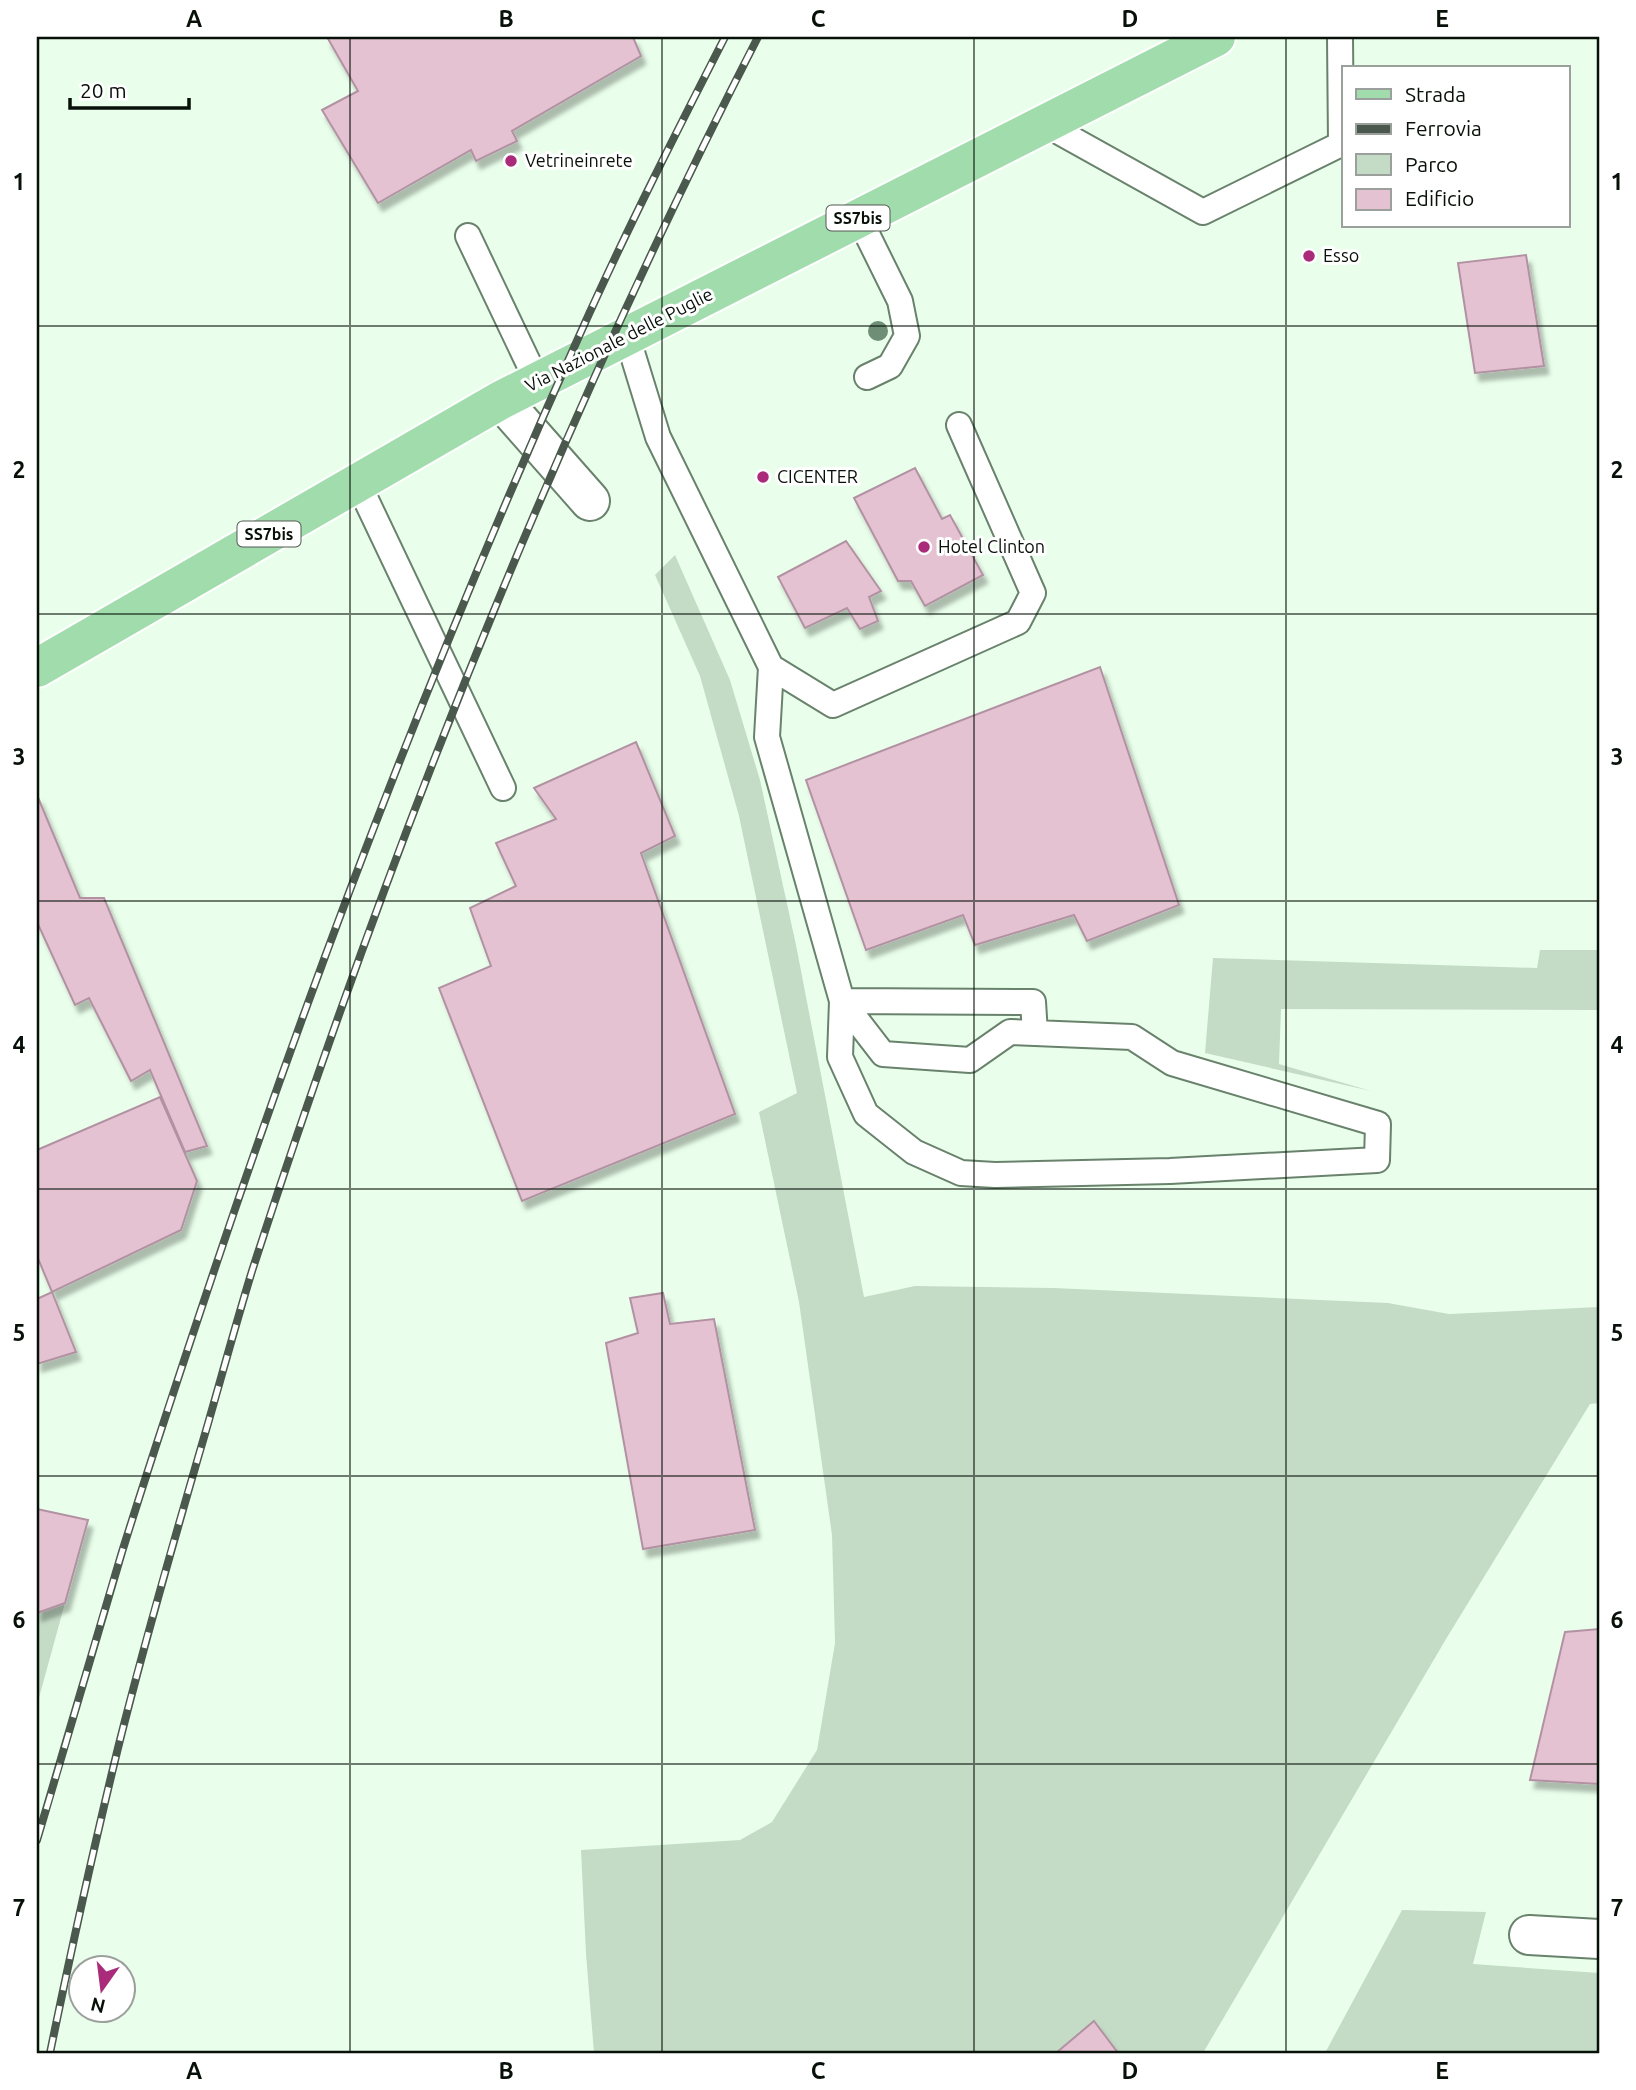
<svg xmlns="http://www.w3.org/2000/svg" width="1636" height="2090" viewBox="0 0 1636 2090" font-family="Ubuntu,sans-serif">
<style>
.green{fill:#c4dcc6}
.building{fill:#e4c2d2;stroke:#b292a2;stroke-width:2;filter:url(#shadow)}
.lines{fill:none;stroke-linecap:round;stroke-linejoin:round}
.lane-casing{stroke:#69826c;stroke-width:28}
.street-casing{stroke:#69826c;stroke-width:42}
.primary-casing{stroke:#fff;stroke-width:42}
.lane{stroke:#fff;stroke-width:24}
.street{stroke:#fff;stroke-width:38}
.primary{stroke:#a0dcac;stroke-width:38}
.rail-casing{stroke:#4b584d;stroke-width:8}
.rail{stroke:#fff;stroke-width:5;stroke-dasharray:16;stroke-linecap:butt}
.tree{fill:#6e8e75}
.grid{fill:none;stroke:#081109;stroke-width:2;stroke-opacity:0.55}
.poi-dot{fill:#aa2b7a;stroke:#fff;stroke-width:2.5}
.labels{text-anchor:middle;stroke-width:6;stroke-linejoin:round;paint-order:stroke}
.shield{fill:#fff;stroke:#525853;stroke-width:2}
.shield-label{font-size:16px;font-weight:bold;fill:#081109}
.poi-label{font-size:18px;fill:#081109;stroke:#fff;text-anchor:start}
.street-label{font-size:18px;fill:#081109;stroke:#fff}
.neatline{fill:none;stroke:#081109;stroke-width:2.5}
.grid-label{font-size:23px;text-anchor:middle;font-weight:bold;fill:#081109}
</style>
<defs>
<filter id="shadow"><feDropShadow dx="4.5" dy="8" stdDeviation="2" flood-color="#0004"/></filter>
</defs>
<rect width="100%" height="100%" fill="#e9ffeb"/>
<path class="green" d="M675,555L730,680L760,780L796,945L864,1297L915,1286L1054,1288L1388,1303L1449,1314L1599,1307V1403L1590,1404L1446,1639L1203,2053H1118L1094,2022L1056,2053H594L586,1954L581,1850L740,1840L772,1822L817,1750L835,1643L832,1535L799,1302L759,1112L797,1093L739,816L700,676L655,575Z
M1540,950H1599L1598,1010L1281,1009L1279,1064L1371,1091L1205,1053L1213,958L1537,968Z
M65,1603L37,1705V1613Z
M1402,1910L1486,1912L1473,1964L1599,1973L1597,2053H1325Z"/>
<path class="building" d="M327,37H633L641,56L512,131L517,141L476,161L471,150L378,203L322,110L358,91Z
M1526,255L1544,366L1475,373L1458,263Z
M915,468L942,519L950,515L983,575L925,606L911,581H898L854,498Z
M846,541L881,591L869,597L878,621L860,629L847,608L805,628L778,577Z
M1100,667L1179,905L1087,941L1074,915L975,945L963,915L866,950L806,780Z
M636,742L675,836L641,853L735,1114L522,1201L439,988L491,966L470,908L516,886L496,843L556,819L534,788Z
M37,795L80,898H104L207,1146L185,1152L150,1070L131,1081L89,998L75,1005L37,922Z
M160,1097L197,1181L181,1230L52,1292L37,1256V1150Z
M52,1292L76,1352L37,1364V1299Z
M663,1293L670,1324L714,1319L755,1530L643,1549L606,1343L638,1333L630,1298Z
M37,1509L88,1520L65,1603L37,1613Z
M1599,1629V1784L1530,1780L1565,1632Z
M1094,2021L1118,2053H1056Z"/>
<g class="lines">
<g class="lane-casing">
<path id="lane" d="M1045,124L1203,212L1341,144L1340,37
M859,218L900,301L907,336L890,366L867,377
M468,236L537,381
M627,336L658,437L771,667L833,705L1018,622L1033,593L959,425
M358,483L503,788
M771,667L767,737L842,1001L840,1057L866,1114L914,1152L961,1173L995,1175L1170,1171L1377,1160L1378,1124L1172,1063L1132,1037L1010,1032L970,1060L883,1054L842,1001
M842,1001L1033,1002L1035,1033"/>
</g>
<g class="street-casing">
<path id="street" d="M501,400L590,501
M1529,1935L1599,1939"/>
</g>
<g class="primary-casing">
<path id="primary" d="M37,668L501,400L1216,37"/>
</g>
<use href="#lane" class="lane"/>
<use href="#street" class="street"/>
<use href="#primary" class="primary"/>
<g class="rail-casing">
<path id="rail" d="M37,1840C66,1744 93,1648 122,1552C152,1456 184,1360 216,1265C322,950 443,638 580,334C625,233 675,135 725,37
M50,2053C71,1951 93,1850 118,1748C145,1640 176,1533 207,1427C222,1375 236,1323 252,1271C389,848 555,433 758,37"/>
</g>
<use href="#rail" class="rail"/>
</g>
<circle class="tree" cx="878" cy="331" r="10"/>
<path class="grid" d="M350,37V2053M662,37V2053M974,37V2053M1286,37V2053M37,326H1599M37,614H1599M37,901H1599M37,1189H1599M37,1476H1599M37,1764H1599"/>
<g class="poi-dot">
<circle cx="511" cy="161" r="7"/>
<circle cx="1309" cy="256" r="7"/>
<circle cx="763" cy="477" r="7"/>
<circle cx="924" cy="547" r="7"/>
</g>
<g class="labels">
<g class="shield">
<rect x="826.5" y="205.5" width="63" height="25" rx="5"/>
<rect x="237.5" y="521.5" width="63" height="25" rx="5"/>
</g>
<g class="shield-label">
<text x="858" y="224">SS7bis</text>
<text x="269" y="540">SS7bis</text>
</g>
<g class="poi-label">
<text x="525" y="167">Vetrineinrete</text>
<text x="1323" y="262">Esso</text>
<text x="777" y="483">CICENTER</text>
<text x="938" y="553">Hotel Clinton</text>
</g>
<g class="street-label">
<text transform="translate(619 340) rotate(-27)" y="6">Via Nazionale delle Puglie</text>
</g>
</g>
<rect width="1636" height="2090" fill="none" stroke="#ffffff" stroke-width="77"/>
<rect x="1342" y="66" width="228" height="161" fill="#ffffff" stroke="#9ca09d" stroke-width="2"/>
<rect x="1356" y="89" width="35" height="10" fill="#a0dcac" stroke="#9ca09d" stroke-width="2"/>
<text x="1405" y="102" font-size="21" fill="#081109">Strada</text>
<rect x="1356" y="124" width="35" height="10" fill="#4b584d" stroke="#9ca09d" stroke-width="2"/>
<text x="1405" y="136" font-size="21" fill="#081109">Ferrovia</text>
<rect x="1356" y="154" width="35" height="21" fill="#c4dcc6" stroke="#9ca09d" stroke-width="2"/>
<text x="1405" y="172" font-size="21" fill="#081109">Parco</text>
<rect x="1356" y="189" width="35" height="21" fill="#e4c2d2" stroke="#9ca09d" stroke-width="2"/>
<text x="1405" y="206" font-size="21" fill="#081109">Edificio</text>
<g transform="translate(102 1989) rotate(194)"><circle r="33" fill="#ffffff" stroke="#9ca09d" stroke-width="2"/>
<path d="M0-5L12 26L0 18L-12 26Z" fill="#aa2b7a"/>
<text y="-10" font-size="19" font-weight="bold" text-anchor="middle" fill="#081109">N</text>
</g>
<path d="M70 98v10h119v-10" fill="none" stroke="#081109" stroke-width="3.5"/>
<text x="80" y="98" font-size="21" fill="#081109" stroke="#ffffff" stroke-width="5" paint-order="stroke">20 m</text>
<rect x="38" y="38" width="1560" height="2014" class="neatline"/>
<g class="grid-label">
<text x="194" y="27">A</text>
<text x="506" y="27">B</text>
<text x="818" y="27">C</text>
<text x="1130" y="27">D</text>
<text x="1442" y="27">E</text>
<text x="19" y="190">1</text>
<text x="1617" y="190">1</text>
<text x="19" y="478">2</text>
<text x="1617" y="478">2</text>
<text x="19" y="765">3</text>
<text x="1617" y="765">3</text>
<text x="19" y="1053">4</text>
<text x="1617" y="1053">4</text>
<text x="19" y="1341">5</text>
<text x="1617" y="1341">5</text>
<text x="19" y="1628">6</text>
<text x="1617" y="1628">6</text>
<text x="19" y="1916">7</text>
<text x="1617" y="1916">7</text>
<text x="194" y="2079">A</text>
<text x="506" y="2079">B</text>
<text x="818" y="2079">C</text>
<text x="1130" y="2079">D</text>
<text x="1442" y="2079">E</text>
</g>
</svg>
